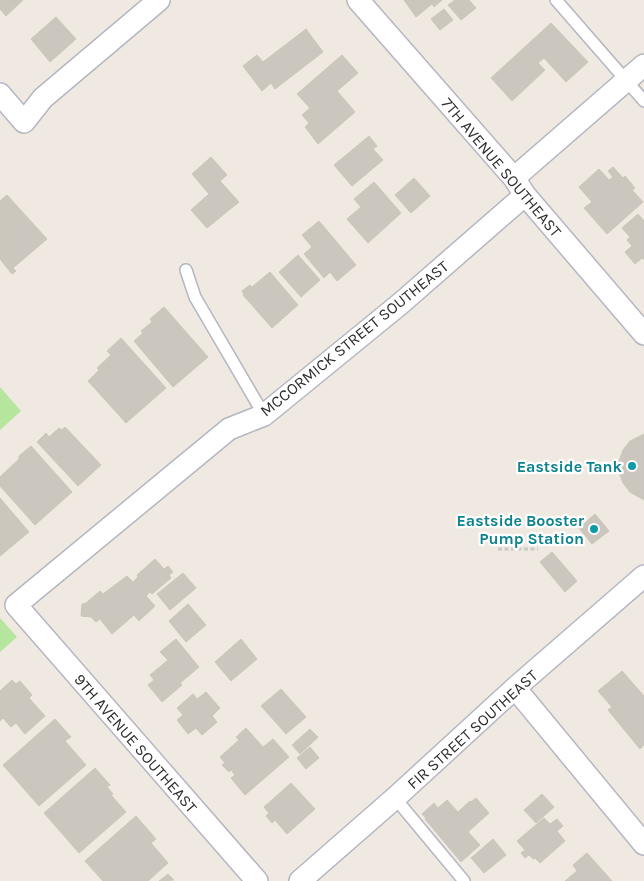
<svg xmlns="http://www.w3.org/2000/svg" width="644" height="881" viewBox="0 0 644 881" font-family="Karla,sans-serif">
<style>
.green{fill:#b6e59e}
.building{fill:#cbc7bf;stroke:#cbc5ba}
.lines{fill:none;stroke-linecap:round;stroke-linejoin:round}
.service-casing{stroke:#b4b7c1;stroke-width:14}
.minor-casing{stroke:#b4b7c1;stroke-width:24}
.path{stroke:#c9c9c9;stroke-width:3;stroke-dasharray:4 2.5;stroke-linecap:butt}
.service{stroke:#fff;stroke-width:11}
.minor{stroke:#fff;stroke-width:21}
.culture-dot{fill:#0f9aa8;stroke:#fff;stroke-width:2}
.labels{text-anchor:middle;stroke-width:4.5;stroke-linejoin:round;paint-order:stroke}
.street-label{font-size:16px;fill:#2e2e2e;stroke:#fff}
.culture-label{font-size:16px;font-weight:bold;fill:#0d838f;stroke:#fff;text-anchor:end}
</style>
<rect width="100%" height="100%" fill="#efe9e1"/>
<path class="green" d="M0,387L21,411L0,430Z
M0,618L17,637L0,652Z"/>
<path class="building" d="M0,0H23L6,16L0,9Z
M404,0H442L434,7L432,4L416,17Z
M455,0H469L476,8L461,20L448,5Z
M444,9L453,20L440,30L431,19Z
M56,17L76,39L50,62L31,39Z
M551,23L588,62L566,82L544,58L538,63L545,70L512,101L491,78Z
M306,29L323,52L275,89L271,83L262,91L243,66L257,55L263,62Z
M342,55L358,73L337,91L355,112L318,144L305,127L309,123L302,115L310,108L297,94Z
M369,136L377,146L373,149L383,160L352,186L334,165Z
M211,157L227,175L220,181L239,202L207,228L191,210L209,194L192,174Z
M613,167L623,178L625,176L635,188L632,190L643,202L607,234L584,208L592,202L579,187L599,169L609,180L613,177L608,171Z
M414,178L430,196L411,213L395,195Z
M374,182L401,213L368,243L347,219L361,207L354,199Z
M7,195L47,239L13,268L16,271L12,274L0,259V201Z
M638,214L644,221V260L642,258L635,264L625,252L632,246L627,240L630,237L622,228Z
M319,221L356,265L337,281L330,272L324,278L304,254L312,247L302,235Z
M298,255L320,280L301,297L279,272Z
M270,272L298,305L272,328L243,295L244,294L242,291L250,285L252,287Z
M164,307L208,357L173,387L134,341L143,333L141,331L152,322L150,319Z
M121,338L166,388L126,423L88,381L99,370L97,368L111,355L107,351Z
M65,427L101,465L78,486L37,442L46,433L49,437L59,428L62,430Z
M644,434V500L630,492L623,483L619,472V461L623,450L630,441Z
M31,446L72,492L35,525L0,486V477L19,459V456Z
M0,498L29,532L0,556Z
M595,514L609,531L592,544L579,528Z
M552,552L577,581L565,592L540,562Z
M155,559L164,569L168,566L173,572L169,575L171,578L152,594L150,592L146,596L155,606L139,621L134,615L112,634L100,619L96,622L91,617L81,616L82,604L86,603L100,591L103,594L127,576L133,582L138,577L137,575Z
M183,573L196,588L170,610L157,594Z
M188,604L206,625L186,642L169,621Z
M176,639L199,667L180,683L182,685L162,702L148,685L154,680L150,675L168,660L160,652Z
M241,639L257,659L231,681L215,662Z
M622,671L644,696V745L640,749L608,710L612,707L598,691Z
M12,680L16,684L20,681L32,695L29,698L45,716L25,734L16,723L11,727L3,718L0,721V691Z
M281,689L306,717L286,734L261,706Z
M206,692L220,708L212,716L217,722L202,735L196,728L188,734L177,720L183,715L177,708L193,694L197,699Z
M55,719L71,737L65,741L86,765L39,806L3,765Z
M246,728L263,747L273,739L289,757L245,795L231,778L235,775L231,770L229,772L222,765L225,763L220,757L239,740L236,737Z
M310,729L318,737L300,754L292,745Z
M310,747L319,758L306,769L297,758Z
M95,768L110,785L107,787L113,794L111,795L126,812L79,853L44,813Z
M291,783L315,809L287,834L275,820L272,823L266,816L269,813L264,807Z
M542,794L554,807L536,823L524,810Z
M476,798L489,813L468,832L480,845L461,862L425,819L426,818L422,814L434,803L438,808L447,800L458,812L470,801L471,802Z
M136,816L156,839L151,843L168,863L148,881H103L85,861Z
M544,818L550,824L557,819L563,826L557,831L565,841L540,863L535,858L533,859L529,855L525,858L521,853L525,850L517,841Z
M493,839L506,855L484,873L471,858Z
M587,853L612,881H565L577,871L573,865Z
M168,874L174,880L159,881Z"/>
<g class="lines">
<g class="service-casing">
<path id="service" d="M556,0L644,101
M186,270L195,297L264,415
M395,798L464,881"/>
</g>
<g class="minor-casing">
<path id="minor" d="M358,0L514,178L525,195L644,334
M0,94L24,122L43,98L159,0
M514,178L644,65
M515,688L644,844
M257,881L16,605L229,429L264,415L400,304L525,195
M300,881L395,798L515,688L644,576"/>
</g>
<path class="path" d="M498,549H538"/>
<use href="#service" class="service"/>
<use href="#minor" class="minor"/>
</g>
<g class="culture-dot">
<circle cx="632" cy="466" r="5"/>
<circle cx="594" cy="529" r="5"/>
</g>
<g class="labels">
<g class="street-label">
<text transform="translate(502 167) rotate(50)" y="6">7TH AVENUE SOUTHEAST</text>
<text transform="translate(354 338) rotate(-39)" y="6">MCCORMICK STREET SOUTHEAST</text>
<text transform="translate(472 729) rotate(-42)" y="6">FIR STREET SOUTHEAST</text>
<text transform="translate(136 743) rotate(49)" y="6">9TH AVENUE SOUTHEAST</text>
</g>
<g class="culture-label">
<text x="622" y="472">Eastside Tank</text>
<text x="584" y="526">Eastside Booster<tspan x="584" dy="18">Pump Station</tspan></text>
</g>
</g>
</svg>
